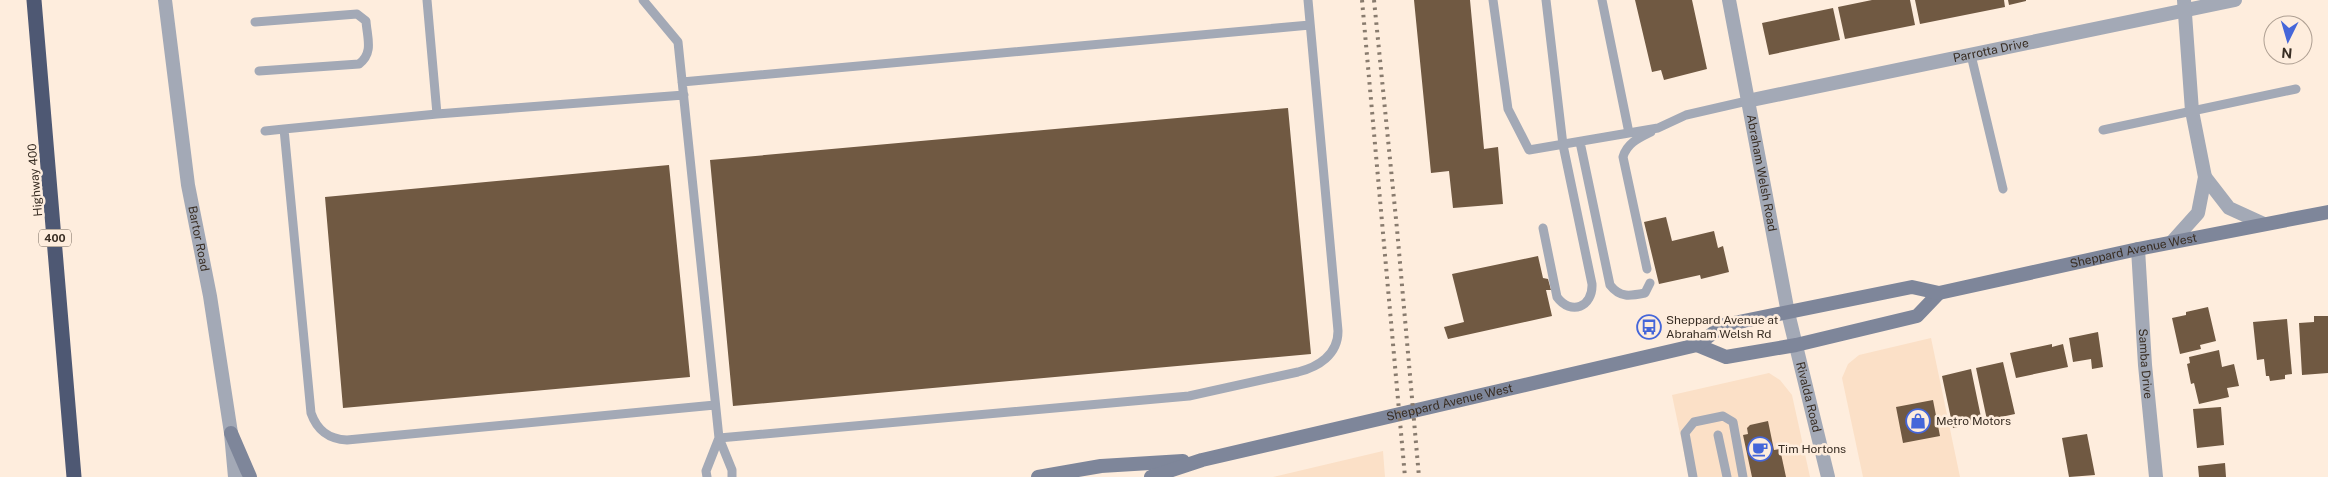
<svg xmlns="http://www.w3.org/2000/svg" width="2328" height="477" viewBox="0 0 2328 477" font-family="'Public Sans',sans-serif">
<style>
.built{fill:#fbe0c7}
.building{fill:#705942}
.lines{fill:none;stroke-linecap:round;stroke-linejoin:round}
.service{stroke:#a3a9b6;stroke-width:9}
.minor{stroke:#a3a9b6;stroke-width:14}
.tertiary{stroke:#a3a9b6;stroke-width:14}
.secondary{stroke:#7e869a;stroke-width:14}
.motorway{stroke:#4e5873;stroke-width:15}
.rail{stroke:#887b6e;stroke-width:4;stroke-dasharray:2.5 5;stroke-linecap:butt}
.labels{text-anchor:middle;stroke-width:5;stroke-linejoin:round;paint-order:stroke}
.shield{fill:#feeddd;stroke:#73675b;stroke-width:1}
.shield-label{font-size:11px;font-weight:bold;fill:#382d23}
.street-label{font-size:12px;fill:#382d23;stroke:#feeddd}
.poi-label{font-size:12px;fill:#382d23;stroke:#feeddd;text-anchor:start}
</style>
<rect width="100%" height="100%" fill="#feeddd"/>
<path class="built" d="M1931,338L1960,477H1863L1842,378L1848,364L1859,355Z
M1769,373L1780,380L1792,395L1810,477H1689L1672,395Z
M1383,451L1385,477H1273Z"/>
<path class="building" d="M1414,0H1470L1484,149L1498,147L1503,204L1453,208L1449,171L1431,173Z
M1635,0H1692L1707,69L1664,80L1661,70L1652,72Z
M1872,0H1910L1915,25L1845,39L1838,7Z
M1915,0H2004L2005,7L1920,24Z
M2008,0H2026V1L2009,5Z
M1833,8L1840,40L1769,55L1762,23Z
M1288,108L1311,354L733,406L710,160Z
M669,165L690,377L343,408L325,197Z
M1666,217L1672,241L1714,231L1718,248L1723,246L1729,272L1701,279L1700,275L1659,284L1644,222Z
M1538,256L1543,278L1548,279L1551,290H1546L1552,316L1448,339L1444,327L1464,322L1452,274Z
M2208,307L2216,341L2200,345L2201,349L2180,354L2172,318L2186,315V312Z
M2314,316H2328V373L2302,375L2299,323L2314,322Z
M2287,319L2292,374L2285,375V379L2270,381L2269,376H2266L2264,359L2257,360L2253,322Z
M2098,332L2103,367L2092,369L2091,359L2073,362L2069,338Z
M2052,344V347L2063,344L2068,367L2016,378L2010,353Z
M2219,350L2222,367L2234,364L2239,386L2227,388L2229,397L2199,404L2194,383L2191,384L2187,364L2190,363L2189,357Z
M2003,362L2015,414L1987,420L1976,368Z
M1971,369L1982,422L1953,428L1942,376Z
M1933,400L1940,436L1903,443L1896,407Z
M2221,407L2224,445L2197,448L2193,409Z
M1768,421L1774,450L1780,449L1786,477H1752L1743,435L1748,434L1747,428L1750,425Z
M2087,434L2095,475L2069,477L2062,438Z
M2225,463L2226,477H2199L2198,466Z"/>
<g class="lines">
<path class="service" d="M427,0L437,114
M643,0L678,42L719,438L732,470V477
M1493,0L1508,109L1529,150L1658,128L1686,115L1747,101
M1602,0L1629,133
M255,22L357,14L366,21C367,37 374,53 359,64L259,71
M1971,55L2003,189
M682,82L1310,25
M284,129L437,114L684,95
M2103,130L2296,89
M265,131L284,129L311,413C317,430 328,439 347,440L715,405
M1580,142L1610,285C1620,298 1630,296 1645,293L1650,283
M1543,228L1557,297C1571,316 1593,307 1592,284L1563,145L1546,0
M1647,269L1623,157C1627,143 1639,138 1651,132
M1718,435L1727,477
M719,438L1189,396L1298,372C1318,367 1338,355 1338,331L1308,0
M707,477L706,471L719,438
M1693,477L1685,433L1694,422L1723,416L1733,422L1743,477"/>
<g class="minor">
<path id="s1" d="M1747,101L2235,0"/>
<path d="M2205,177L2229,208L2264,224"/>
<path d="M2172,242L2198,213L2205,177L2192,111L2184,0"/>
<path id="s2" d="M2138,249L2145,365L2156,477"/>
</g>
<g class="tertiary">
<path id="s3" d="M165,0L188,185L210,296L231,433L235,477"/>
<path id="s4" d="M1729,0L1788,313L1828,477"/>
</g>
<g class="secondary">
<path d="M1697,345L1726,357L1796,345L1917,316L1939,293"/>
<path d="M231,433L250,477"/>
<path d="M1038,477L1101,466L1183,461"/>
<path id="s5" d="M1151,477L1202,460L1697,345L1724,325L1912,287L1939,293L2138,249L2328,212"/>
</g>
<path class="motorway" d="M34,0L74,477"/>
<path class="rail" d="M1362,0L1405,477
M1374,0L1397,229L1419,477"/>
</g>
<defs>
<g id="bus-ring" transform="scale(1.25)"><circle r="9.5" fill="#feeddd" stroke="#4566d9" stroke-width="1.5"/><path d="M-5-6H5V4H4V6H2V4H-2V6H-4V4H-5ZM-3.5-4V0h7V-4ZM-3.5 1.2v1.5H-2V1.2ZM2 1.2v1.5H3.5V1.2Z" fill="#4566d9"/></g>
<g id="shop-ring" transform="scale(1.25)"><circle r="9.5" fill="#feeddd" stroke="#4566d9" stroke-width="1.5"/><path d="M-5-2.5h2.3a2.7 3.5 0 0 1 5.4 0H5L5.5 6h-11ZM-1.5-2.5h3a1.5 2.3 0 0 0-3 0Z" fill="#4566d9"/></g>
<g id="cafe-ring" transform="scale(1.25)"><circle r="9.5" fill="#feeddd" stroke="#4566d9" stroke-width="1.5"/><path d="M-5.5-4.5H6V0H3Q3 3.5 0 3.5H-2.5Q-5.5 3.5-5.5 0ZM3-3.2v2h1.7v-2ZM-6 4.5H4V6H-6Z" fill="#4566d9"/></g>
</defs>
<g fill-rule="evenodd">
<use href="#bus-ring" x="1649" y="327"/>
<use href="#shop-ring" x="1918" y="421"/>
<use href="#cafe-ring" x="1760" y="449"/>
</g>
<g class="labels">
<rect class="shield" x="39" y="229.5" width="32" height="17" rx="4"/>
<g class="shield-label">
<text x="55" y="242">400</text>
</g>
<g class="street-label">
<text dy="4" stroke="none"><textPath href="#s1" startOffset="249">Parrotta Drive</textPath></text>
<text dy="4" stroke="none"><textPath href="#s4" startOffset="176">Abraham Welsh Road</textPath></text>
<text transform="translate(35 180) rotate(-95)" y="4">Highway 400</text>
<text dy="4" stroke="none"><textPath href="#s3" startOffset="241">Bartor Road</textPath></text>
<text dy="4" stroke="none"><textPath href="#s5" startOffset="1014">Sheppard Avenue West</textPath></text>
<text dy="4" stroke="none"><textPath href="#s2" startOffset="115">Samba Drive</textPath></text>
<text dy="4" stroke="none"><textPath href="#s4" startOffset="405">Rivalda Road</textPath></text>
<text dy="4" stroke="none"><textPath href="#s5" startOffset="308">Sheppard Avenue West</textPath></text>
</g>
<g class="poi-label">
<text x="1666" y="324">Sheppard Avenue at<tspan x="1666" dy="14">Abraham Welsh Rd</tspan></text>
<text x="1936" y="425">Metro Motors</text>
<text x="1778" y="453">Tim Hortons</text>
</g>
</g>
<g transform="translate(2288 40) rotate(185)"><circle r="24" fill="#feeddd" stroke="#afa093"/>
<path d="M0-4L9 19L0 12L-9 19Z" fill="#4566d9"/>
<text y="-8" font-size="14" font-weight="bold" text-anchor="middle" fill="#382d23">N</text>
</g>
</svg>
